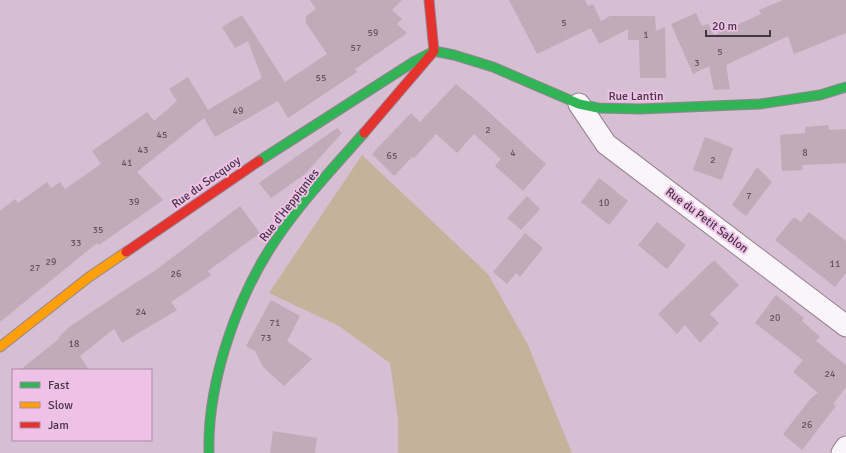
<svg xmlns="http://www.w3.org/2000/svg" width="846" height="453" viewBox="0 0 846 453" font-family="Signika,sans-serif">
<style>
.green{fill:#c6b19b}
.building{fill:#c0abb9}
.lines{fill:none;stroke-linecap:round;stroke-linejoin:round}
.street-casing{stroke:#968493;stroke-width:23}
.fast-casing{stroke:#968493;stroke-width:11}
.slow-casing{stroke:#968493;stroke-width:11}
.jam-casing{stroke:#968493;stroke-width:11}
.street{stroke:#f9f5f8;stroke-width:21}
.fast{stroke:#30b455;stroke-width:9}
.slow{stroke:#ff9f0a;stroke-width:9}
.jam{stroke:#e5322d;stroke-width:9}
.labels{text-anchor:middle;stroke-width:4;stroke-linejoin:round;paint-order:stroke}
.number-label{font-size:10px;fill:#665363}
.street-label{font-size:12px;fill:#483646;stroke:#eec1e7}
</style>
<rect width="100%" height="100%" fill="#d6bed3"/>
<path class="green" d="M362,155L488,274L528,345L572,453H398V419L390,363L339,326L269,293Z"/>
<path class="building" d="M310,0H402L392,10L402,19L397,24L407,33L355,69L357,72L288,118L278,101L215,137L204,118L137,172L163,200L99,245L97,243L0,322V211L15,199L18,203L47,182L51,188L60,182L65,189L101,164L92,151L147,112L154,121L177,101L169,89L188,77L208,110L262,78L248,41L235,48L222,27L242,15L285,82L327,54L306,23V16L316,9Z
M509,0H585L588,6L593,4L601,21L610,16H655L656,31L665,27L666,78H640L639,40H628V29L599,44L591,28L537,54Z
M783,0H846V33L794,54L788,36L726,65L730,89L714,90L709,66L693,74L671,24L696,13L702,26L708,24L714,35L761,14L759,10Z
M456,84L480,104L546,164L523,191L495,166L501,159L474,134L457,153L436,134L414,158L412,157L394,176L372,154L411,113L420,122Z
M828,125L829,130L846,129V163L802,165L803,170L782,171L780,135L805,133V127Z
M337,128L342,133L305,174L271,198L259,183Z
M705,137L733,148L722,180L693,170Z
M757,167L772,182L746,216L732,205Z
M599,178L628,201L609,225L581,202Z
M527,196L540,209L521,230L507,218Z
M240,206L260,233L208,271L211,275L171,302L177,310L122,343L114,329L80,356L89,370H20L59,339L58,338L69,327L123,291L156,270Z
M809,212L846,241V273L835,287L775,240L794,217L801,222Z
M657,222L686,245L667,269L638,245Z
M525,233L543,248L520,277L516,273L507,284L493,272Z
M714,260L739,285L710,314L719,323L700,343L685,325L677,334L658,314Z
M776,295L804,318L802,321L820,337L816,341L846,365V387L833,404L836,406L802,450L783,434L811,398L818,393L793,372L803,360L755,323Z
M271,300L300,316L287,341L312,359L284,386L263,367L255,351L246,346Z
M273,431L317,438L315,453H270Z"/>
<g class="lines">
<g class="street-casing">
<path id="street" d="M579,104L606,144L846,326
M842,453L846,447"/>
</g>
<g class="fast-casing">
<path id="fast" d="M434,51L454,55L493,67L579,104L598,108L640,109L760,104L820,95L846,87
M259,161L415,61L434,51
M209,453C207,383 237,296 277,238C302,201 334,167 364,133"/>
</g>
<g class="slow-casing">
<path id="slow" d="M0,347L89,277L126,252"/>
</g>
<g class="jam-casing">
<path id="jam" d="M364,133L434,51L429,0
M126,252L259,161"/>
</g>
<use href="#street" class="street"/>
<use href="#fast" class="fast"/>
<use href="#slow" class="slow"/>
<use href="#jam" class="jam"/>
</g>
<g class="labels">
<g class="number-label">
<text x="564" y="26">5</text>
<text x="373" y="36">59</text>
<text x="646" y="38">1</text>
<text x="356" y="51">57</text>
<text x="720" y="55">5</text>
<text x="697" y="66">3</text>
<text x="321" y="81">55</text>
<text x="238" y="114">49</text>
<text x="488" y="133">2</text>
<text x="162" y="138">45</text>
<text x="143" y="153">43</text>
<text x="513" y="156">4</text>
<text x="805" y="156">8</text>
<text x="392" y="159">65</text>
<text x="713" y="163">2</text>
<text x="127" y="166">41</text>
<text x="749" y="199">7</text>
<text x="134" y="205">39</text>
<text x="604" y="206">10</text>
<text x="98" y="233">35</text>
<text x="76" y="246">33</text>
<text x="51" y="265">29</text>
<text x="835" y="267">11</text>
<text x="35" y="271">27</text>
<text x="176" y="277">26</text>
<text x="141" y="315">24</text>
<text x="775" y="321">20</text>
<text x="275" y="326">71</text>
<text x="266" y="341">73</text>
<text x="74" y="347">18</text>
<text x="830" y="377">24</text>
<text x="807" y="428">26</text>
</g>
<g class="street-label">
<text x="636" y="100">Rue Lantin</text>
<text transform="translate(206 182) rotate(-35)" y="4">Rue du Socquoy</text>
<text transform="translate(289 205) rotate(-52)" y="4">Rue d'Heppignies</text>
<text transform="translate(707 220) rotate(37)" y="4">Rue du Petit Sablon</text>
</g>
</g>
<rect x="12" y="369" width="140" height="72" fill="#eec1e7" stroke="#ac89a7"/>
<rect x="20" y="382" width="20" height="6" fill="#30b455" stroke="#ac89a7"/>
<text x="48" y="389" font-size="12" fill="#483646">Fast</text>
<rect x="20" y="402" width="20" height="6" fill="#ff9f0a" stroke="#ac89a7"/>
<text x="48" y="409" font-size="12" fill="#483646">Slow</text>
<rect x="20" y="422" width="20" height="6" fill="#e5322d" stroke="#ac89a7"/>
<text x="48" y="429" font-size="12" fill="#483646">Jam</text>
<path d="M706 30v6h64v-6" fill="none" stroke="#483646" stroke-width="2"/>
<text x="712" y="30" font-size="12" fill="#483646" stroke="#eec1e7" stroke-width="3" paint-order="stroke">20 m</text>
</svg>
